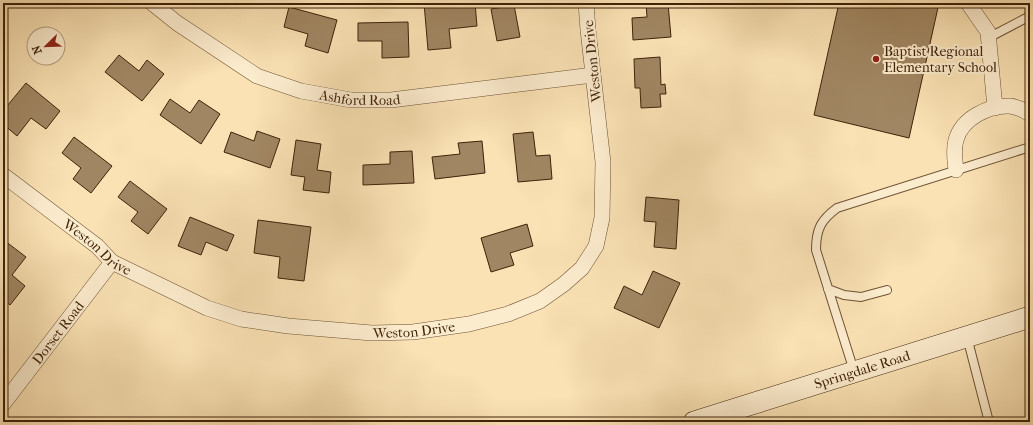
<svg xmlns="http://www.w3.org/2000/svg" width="1033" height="425" viewBox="0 0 1033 425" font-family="'IM FELL French Canon',serif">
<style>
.building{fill:#a08662;stroke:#3f2209}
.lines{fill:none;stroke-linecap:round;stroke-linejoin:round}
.lane-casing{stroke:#6e5234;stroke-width:10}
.street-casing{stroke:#6e5234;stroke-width:16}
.secondary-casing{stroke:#3f2209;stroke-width:22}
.lane{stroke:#fcecce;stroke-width:8}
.street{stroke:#fcecce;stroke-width:15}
.secondary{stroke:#fcecce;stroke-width:21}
.poi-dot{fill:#8f2418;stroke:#fcecce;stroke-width:1.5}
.labels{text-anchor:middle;stroke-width:4;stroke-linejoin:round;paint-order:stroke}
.poi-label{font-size:14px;fill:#3f2209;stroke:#fcecce;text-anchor:start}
.street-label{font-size:14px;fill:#3f2209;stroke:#fcecce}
</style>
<rect width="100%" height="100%" fill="#fae2b4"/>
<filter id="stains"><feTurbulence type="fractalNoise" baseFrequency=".005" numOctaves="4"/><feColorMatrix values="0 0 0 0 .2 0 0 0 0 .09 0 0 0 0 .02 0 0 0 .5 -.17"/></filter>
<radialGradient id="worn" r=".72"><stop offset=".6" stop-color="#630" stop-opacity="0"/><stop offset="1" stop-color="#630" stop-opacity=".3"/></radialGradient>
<path class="building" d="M226,3H236L232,8Z
M424,3H475L477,26L449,29L451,48L428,50Z
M646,3H668L671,37L633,40L632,18L647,17Z
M839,3H939L909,138L814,115Z
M514,5L520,37L497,41L491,9Z
M289,7L337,20L328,53L305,46L308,34L284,27Z
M408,22L409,57L382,58V41H358V23Z
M119,55L139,71L147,60L164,74L142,101L105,72Z
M660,57L661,85L665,84L666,94H660L661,107L641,108L640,88H635L634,59Z
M26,83L60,111L46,129L31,118L17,136L3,124V111Z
M170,99L190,113L199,100L220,114L201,144L160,115Z
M257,131L280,139L270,168L224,152L231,132L254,141Z
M533,132L536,156L550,155L552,179L518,182L513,134Z
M74,137L112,166L91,193L73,179L81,168L62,153Z
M296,140L321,144L317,170L331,172L329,193L303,190L305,177L291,175Z
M482,141L485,173L435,179L432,157L460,154L458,143Z
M412,151L414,183L363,185V165L390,164V152Z
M130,181L167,209L148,234L131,221L138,212L118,197Z
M646,197L679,200L676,249L654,247L656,222L644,221Z
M190,217L234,235L227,251L206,242L201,255L178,246Z
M258,220L311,227L304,281L278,278L280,257L254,253Z
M527,224L533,246L510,253L514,265L491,272L481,238Z
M5,241L26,257L12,275L25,286L10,305L3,299V244Z
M653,271L680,283L659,328L614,308L624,286L642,295Z"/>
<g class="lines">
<g class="lane-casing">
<path id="lane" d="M988,38L1030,16
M828,289L844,295L861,297L887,290
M967,337L989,422
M854,371L816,250C816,229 821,220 837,208L1030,147"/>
</g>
<g class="street-casing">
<g id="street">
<path id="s1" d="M152,3L177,23L257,76L301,91L351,100H391L593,75"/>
<path d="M968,3L988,32L995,108"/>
<path d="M956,170C955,160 953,150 956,140C962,118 989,105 1010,106C1017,107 1024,110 1030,114"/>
<path id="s2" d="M3,175L97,246L112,262L207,308L241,319L288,326L372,333L413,332L469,324L508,314L540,301L564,284L582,268L596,246L602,218L603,162L588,30L586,3"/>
<path id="s3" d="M3,404L112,262"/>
</g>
</g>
<g class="secondary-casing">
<g id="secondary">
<path id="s4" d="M694,422L1030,317"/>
</g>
</g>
<use href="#lane" class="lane"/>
<use href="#street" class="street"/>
<use href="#secondary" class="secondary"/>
</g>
<circle class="poi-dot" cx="876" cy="59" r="4"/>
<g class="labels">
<g class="poi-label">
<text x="884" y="56">Baptist Regional<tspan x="884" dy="16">Elementary School</tspan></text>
</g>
<g class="street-label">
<text transform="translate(592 61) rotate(-96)" y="5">Weston Drive</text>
<text dy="5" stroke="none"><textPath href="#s1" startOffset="234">Ashford Road</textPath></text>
<text dy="5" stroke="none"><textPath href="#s2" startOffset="119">Weston Drive</textPath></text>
<text dy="5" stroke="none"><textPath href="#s2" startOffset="455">Weston Drive</textPath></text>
<text dy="5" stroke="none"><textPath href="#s3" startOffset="90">Dorset Road</textPath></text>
<text dy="5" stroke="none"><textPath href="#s4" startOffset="176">Springdale Road</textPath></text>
</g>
</g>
<rect width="1033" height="425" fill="none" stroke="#fae2b4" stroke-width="16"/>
<rect x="4" y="4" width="1025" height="417" fill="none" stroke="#3f2209" stroke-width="2"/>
<rect x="8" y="8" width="1017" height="409" fill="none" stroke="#3f2209"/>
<g transform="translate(46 46) rotate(247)"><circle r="19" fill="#fcecce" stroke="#b09b7f"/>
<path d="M0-3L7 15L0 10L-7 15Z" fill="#8f2418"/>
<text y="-6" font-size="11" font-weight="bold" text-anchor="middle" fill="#3f2209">N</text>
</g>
<rect width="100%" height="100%" filter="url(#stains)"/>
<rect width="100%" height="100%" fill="url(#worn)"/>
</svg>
